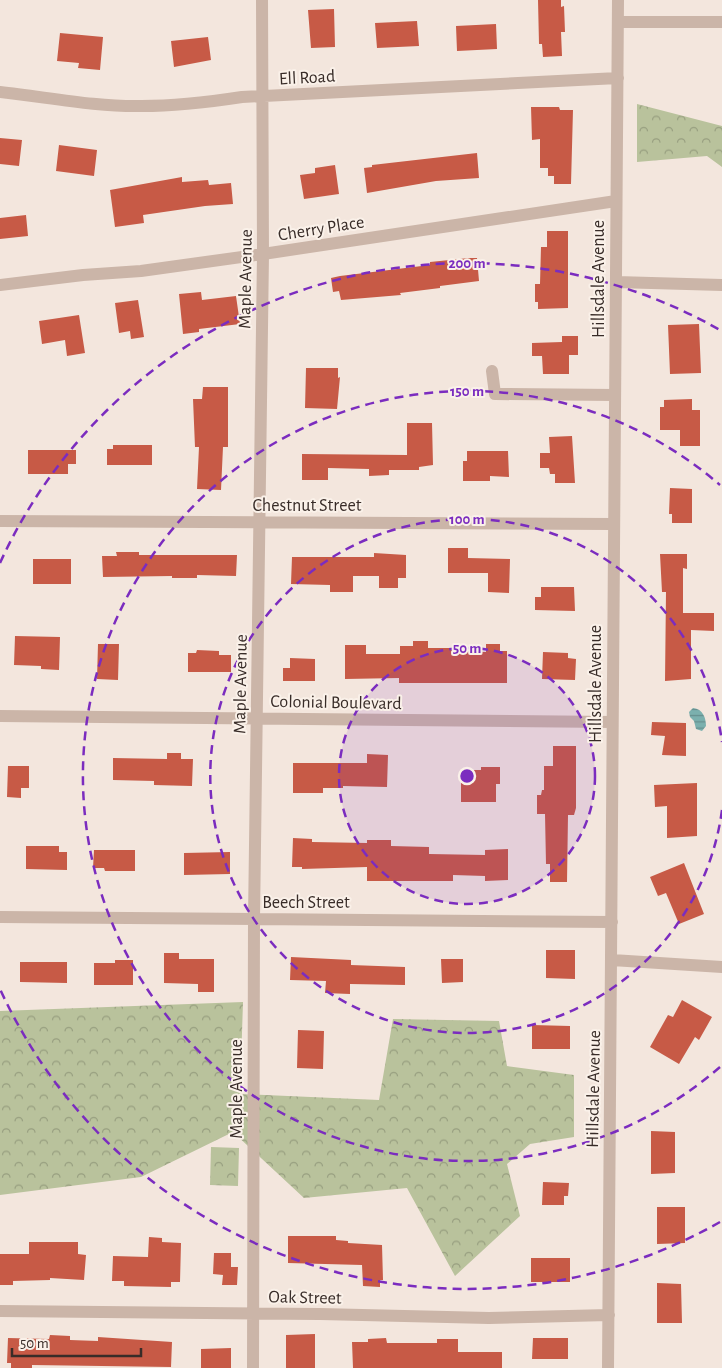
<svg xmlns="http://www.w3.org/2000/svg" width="722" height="1368" viewBox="0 0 722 1368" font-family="'Alegreya Sans',sans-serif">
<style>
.forest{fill:url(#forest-crowns)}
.water{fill:url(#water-rules)}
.building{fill:#c75a46}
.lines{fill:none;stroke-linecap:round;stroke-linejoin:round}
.minor{stroke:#cbb5a8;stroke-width:12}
.ring{fill:none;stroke:#7b2cbf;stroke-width:2.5;stroke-dasharray:9 6}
.labels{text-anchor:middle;stroke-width:4;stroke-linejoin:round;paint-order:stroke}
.street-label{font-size:18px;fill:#382c28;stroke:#faf1e9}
.centre{fill:#7b2cbf;stroke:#faf1e9;stroke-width:2.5}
.ring-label{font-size:15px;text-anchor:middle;font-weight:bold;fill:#7b2cbf;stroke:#faf1e9;stroke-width:4;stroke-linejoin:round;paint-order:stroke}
</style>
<defs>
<pattern id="forest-crowns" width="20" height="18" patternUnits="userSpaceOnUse" patternTransform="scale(1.25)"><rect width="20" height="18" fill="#b9c29c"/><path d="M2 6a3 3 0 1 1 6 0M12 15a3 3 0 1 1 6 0" fill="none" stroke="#979e7f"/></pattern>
<pattern id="water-rules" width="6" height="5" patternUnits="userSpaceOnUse" patternTransform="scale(1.25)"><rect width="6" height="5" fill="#7bb0ae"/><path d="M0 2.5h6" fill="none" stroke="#668f8e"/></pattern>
</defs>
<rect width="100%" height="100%" fill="#f3e6dd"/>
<path class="forest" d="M637,104L722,126V167L707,156L637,162Z
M243,1002L240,1094L379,1100L393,1019L499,1021L507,1066L574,1075V1137L530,1144L507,1164L520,1216L455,1276L407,1188L304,1198L233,1132L141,1177L0,1195V1011Z
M211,1147L239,1148L238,1186L210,1185Z"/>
<path class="water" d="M693,708C703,709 706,718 706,726L702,731L696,729L694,721L690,717L689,712Z"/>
<path class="building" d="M538,0H561V7L564,6L565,32H561L562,56L543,57L542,44H539Z
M334,9L335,47L311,48L308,10Z
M417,21L419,46L377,48L375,23Z
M496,24L497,49L457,51L456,26Z
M60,33L103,37L100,70L78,68L79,63L57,61Z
M208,37L211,60L174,67L171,41Z
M531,107H559L560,110H573L571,184H554V176H548V168H540V139L532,140Z
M0,138L22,140L19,166L0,164Z
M59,145L97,150L94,176L56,171Z
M477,153L479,178L436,181L367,193L364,168L372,167V165Z
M335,165L339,194L304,199L300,175L315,173V168Z
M182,177V182L208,180L209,185L231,183L233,204L205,206L143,215L144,223L115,227L110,190Z
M26,215L28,236L0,239V218Z
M547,231H568V308L538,309V302H535V284H540L541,247H547Z
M469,258H477L479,281L440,286V288L400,293L401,295L341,300L339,291L333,292L331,278L340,276L430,265V262Z
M201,292L202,300L236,296L240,324L199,329V332L183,334L179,294Z
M138,300L144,337L131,339L130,331L119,333L115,303Z
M79,315L85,353L67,356L65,340L42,344L39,321Z
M699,324L701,373L670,374L668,325Z
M562,336H578V355H569V374H543L542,356H532V343L562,342Z
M306,368H338V378L340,377L337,409L305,408Z
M203,387H228V447H223L221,490L197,489L199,447H195L193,399H202Z
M692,399V410H700V446H680V430H660V407H664V400Z
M407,423H432L433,465L419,467V470H389V475L369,476V469L328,468V480H302V454L407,455Z
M572,436L575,483H555V474H550L549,468H540V453H550L549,437Z
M113,445H152V465H107V449H113Z
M28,450H76V464H68V474H28Z
M467,451H508L509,477L490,476V481H463V461H467Z
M670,488L692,489V523H672V514H669Z
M448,548H468V558L510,559L509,593L488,592V573H448Z
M116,552H139V555H237L236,576L197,575V578H172V576L103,577L102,556H117Z
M374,553L406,555V578H398V588H379V576H353V592H330V585L291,584L292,557H374Z
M660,554H687V569L683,568V613H714V631L691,630V679L665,681L666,592H662Z
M33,559H71V584H33Z
M541,587H574L575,611L535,610V597H541Z
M15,636L60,637L59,670L41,669V666L14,665Z
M413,641H428V648H453L454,651L486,652V644H500V651H507V683H399V678L345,679V645H366V654H400V646H413Z
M98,644H119L118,680L97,679Z
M197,650L219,651V655H231V672H188V653H196Z
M543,652L568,653V658L576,659L575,680L542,679Z
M290,658L315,659V681H283V668H290Z
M652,722L686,723V756L662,755L665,736L651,735Z
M553,746H576V808L574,815H568L567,882H550V864H546L545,814H537V795H541L542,790H544V766H553Z
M167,753H181V759H193L192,786L154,785V781L113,780V758L167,759Z
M367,754L388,755L387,787L343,786V788H323V793H293V763H367Z
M8,766H29V788H21V798L7,797Z
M481,767H500V784H496V802H461V770H481Z
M697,783V836L667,838V806L655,807L654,785Z
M293,838L312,839V842L367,843V840H391V846L429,847V854L485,855V850L508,849V880L485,881V876L453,875V881H367V867L302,869V867H292Z
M26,846H59V852H67V870L26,869Z
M94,850H135V871H105L104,868H93Z
M230,852V874L184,875V853Z
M684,863L704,914L679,924L666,893L658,896L650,877Z
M546,950H575V979L546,978Z
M164,953H179V959H214V992H198V984L164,983Z
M291,957L351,960V965L405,967V985L350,984V994L325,993L326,981L290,980Z
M441,959H463V982L442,983Z
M115,960H133V985H94V963H115Z
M20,962H67V983L20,982Z
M682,1000L712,1017L699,1040L695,1037L679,1064L650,1047L668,1015L673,1017Z
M532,1025L570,1026V1049H532Z
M298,1030L324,1031L323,1069L297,1068Z
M651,1131L675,1132V1173L651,1174Z
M543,1182L569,1183L568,1196H564V1205H542Z
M657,1207H685V1243L657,1244Z
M288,1236H336V1240L348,1241V1243L382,1245L383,1280H380V1287L363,1286L362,1265L288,1263Z
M149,1237L162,1238V1242L181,1243L180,1282H171V1287L124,1286V1281H112L113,1256L148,1257Z
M29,1242H78V1254L86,1255L84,1280L50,1278V1280L13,1281V1285H0V1254H29Z
M214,1253H231V1267H238L237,1285H222L223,1275L213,1274Z
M531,1258H570V1282H531Z
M657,1283L681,1284L682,1323H657Z
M315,1334V1368H286V1335Z
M50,1335L70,1336V1340L98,1341V1337L172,1342L171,1367L32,1365V1368H11V1363H7L8,1338L49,1339Z
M386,1338L387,1343H437V1339H458V1352H502V1368H353L352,1342H368V1339Z
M533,1338H568V1359H532Z
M231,1348V1368H201V1349Z"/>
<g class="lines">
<path class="minor" d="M618,22H722
M0,92C47,97 95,107 142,106C176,106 209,102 242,97L618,78
M616,282L722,285
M0,285L83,275L141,271L263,254L616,201
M492,371L495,394L615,395
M0,521L613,524
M0,716L612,722
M0,917L612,922
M612,960L722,967
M0,1311L320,1314L489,1318L609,1315
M253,1368L254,919L263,254L262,0
M608,1368L618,0"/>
</g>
<circle cx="467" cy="776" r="128" fill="#7b2cbf" fill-opacity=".12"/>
<g class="ring">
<circle cx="467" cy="776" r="128"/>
<path d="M722 810A257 257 0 1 1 722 742"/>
<path d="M720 1067A385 385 0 1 1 720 485"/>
<path d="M720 1222A513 513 0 0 1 0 989M0 563A513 513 0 0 1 720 330"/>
</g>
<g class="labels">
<g class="street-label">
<text transform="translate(307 77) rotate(-3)" y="6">Ell Road</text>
<text transform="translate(321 228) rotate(-9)" y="6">Cherry Place</text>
<text transform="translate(245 279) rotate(-89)" y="6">Maple Avenue</text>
<text transform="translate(598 279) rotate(-90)" y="6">Hillsdale Avenue</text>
<text x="307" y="511">Chestnut Street</text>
<text transform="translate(240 684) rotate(-89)" y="6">Maple Avenue</text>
<text transform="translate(595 684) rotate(-90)" y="6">Hillsdale Avenue</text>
<text transform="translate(336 702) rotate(1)" y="6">Colonial Boulevard</text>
<text x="306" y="908">Beech Street</text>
<text transform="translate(236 1089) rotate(-90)" y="6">Maple Avenue</text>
<text transform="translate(593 1089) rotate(-89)" y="6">Hillsdale Avenue</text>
<text transform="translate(305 1297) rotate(1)" y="6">Oak Street</text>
</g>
</g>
<circle cx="467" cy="776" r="8" class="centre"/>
<g class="ring-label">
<text x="467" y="268">200 m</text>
<text x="467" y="396">150 m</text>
<text x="467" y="524">100 m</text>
<text x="467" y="653">50 m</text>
</g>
<path d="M12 1348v8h129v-8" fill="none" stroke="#382c28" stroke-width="2.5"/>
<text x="20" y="1348" font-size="15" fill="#382c28" stroke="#faf1e9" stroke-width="4" paint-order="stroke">50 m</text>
</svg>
